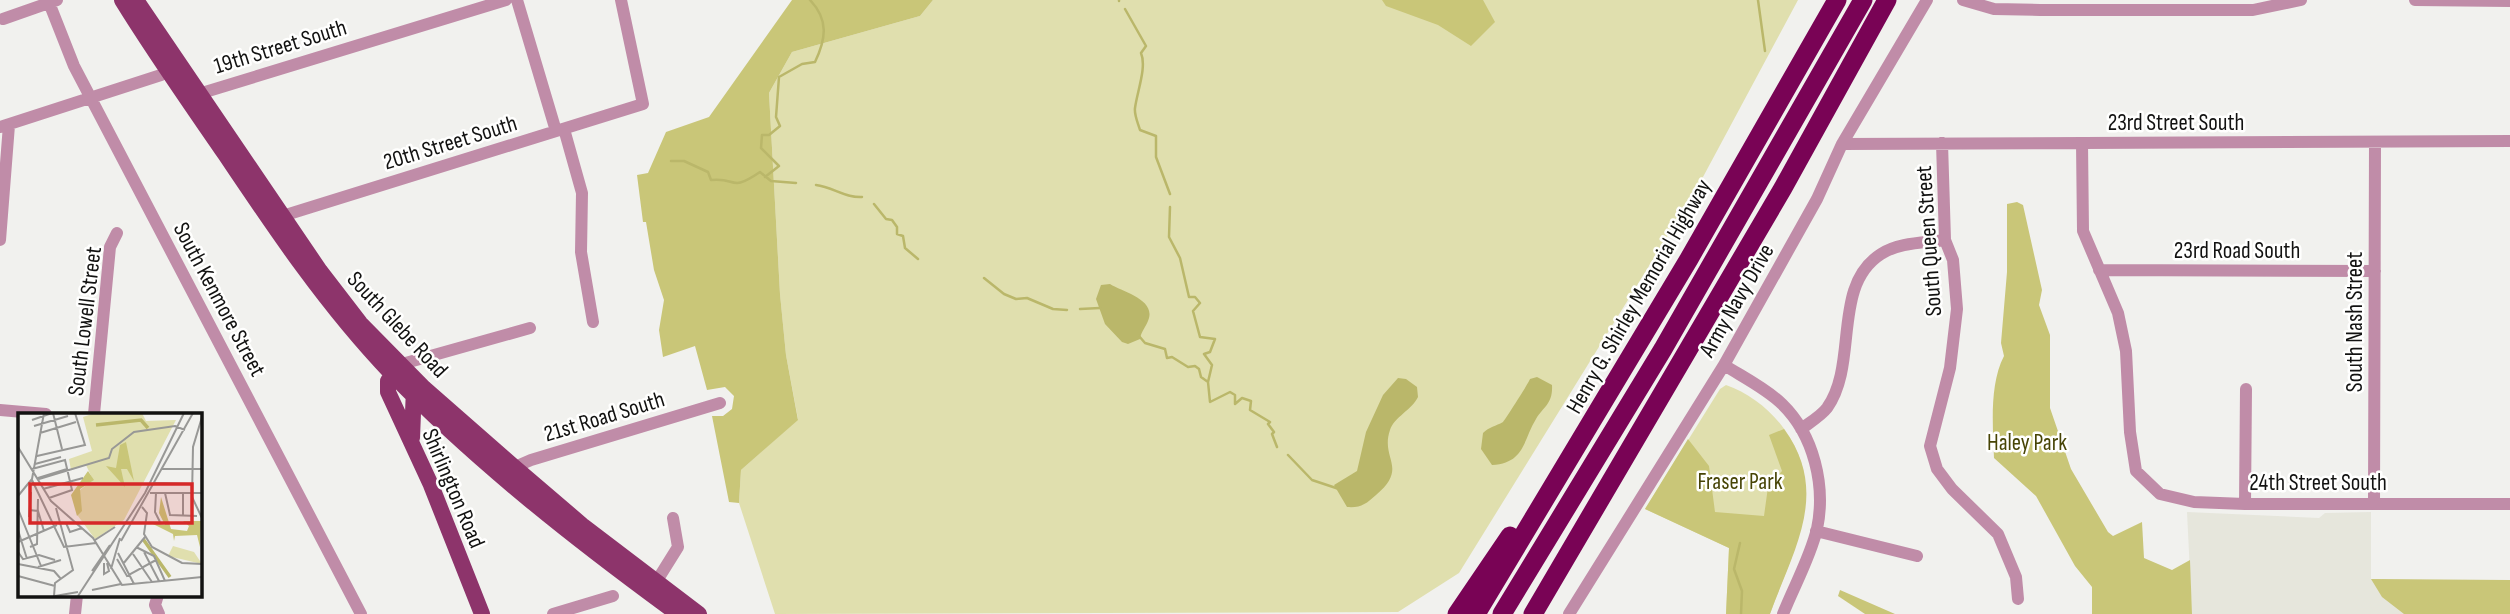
<svg xmlns="http://www.w3.org/2000/svg" width="2510" height="614" viewBox="0 0 2510 614" font-family="'Sofia Sans Condensed',sans-serif">
<style>
.built{fill:#e6e6dc}
.green{fill:#e0dfae}
.forest{fill:#c9c678}
.water{fill:#bab76a}
.lines{fill:none;stroke-linecap:round;stroke-linejoin:round}
.stream{stroke:#bab76a;stroke-width:2.5}
.minor{stroke:#c08ca8;stroke-width:12}
.major{stroke:#8d346b;stroke-width:16}
.highway{stroke:#790355;stroke-width:19}
.labels{text-anchor:middle;stroke-width:5;stroke-linejoin:round;paint-order:stroke}
.street-label{font-size:23px;fill:#121211;stroke:#fffffe}
.park-label{font-size:23px;fill:#474405;stroke:#fffffe}
.inset-river{fill:none;stroke:#bab76a;stroke-width:3.5}
.inset-road{fill:none;stroke:#989896;stroke-width:2}
.view{fill:#d62828;fill-opacity:0.15;stroke:#d62828;stroke-width:3.5}
.inset-edge{fill:none;stroke:#121211;stroke-width:3.5}
</style>
<rect width="100%" height="100%" fill="#f1f1ee"/>
<path class="built" d="M2187,512L2319,518L2325,513L2371,512V579L2431,580L2444,614H2192Z"/>
<path class="green" d="M933,0H1798L1696,190L1459,573L1398,612L775,614L739,503L741,470L798,419L786,355L780,294L769,93L792,52L920,16Z
M1726,385C1749,393 1771,410 1785,430C1829,492 1792,552 1770,614H1726L1729,548L1645,509L1720,389Z"/>
<path class="forest" d="M792,0H933L920,16L792,52L769,93L780,294L786,355L798,420L741,470L739,503L729,502L712,416H723L732,409L734,396L725,387L707,390L695,346L663,357L659,330L664,300L654,270L646,222H643L637,175L648,173L666,132L709,117Z
M1382,0H1483L1495,22L1471,46L1438,25L1386,6Z
M2017,202L2023,205L2042,290L2039,305L2050,335V408L2071,469L2108,532L2113,536L2142,522L2144,558L2172,570L2190,560L2192,614H2092V587L2075,566L2036,496L1994,458C1993,427 1989,385 2004,356L2001,343L2007,272V204Z
M1784,429C1831,493 1793,550 1770,614H1726L1729,548L1645,509L1688,439L1709,466L1715,512L1764,516L1768,487L1782,471L1769,435Z
M2371,579L2510,580V614H2404L2382,597Z
M1840,590L1895,614H1865L1838,596Z"/>
<path class="water" d="M1110,284C1123,292 1154,299 1149,318C1147,326 1141,331 1140,339L1128,344L1122,342L1105,324L1096,299L1101,285Z
M1537,377L1552,385C1553,404 1544,406 1536,419C1523,440 1525,463 1492,465L1481,449L1483,433C1489,427 1496,426 1503,422C1505,420 1528,384 1530,379Z
M1398,378L1406,379L1417,387L1418,397C1412,410 1394,417 1390,430C1380,459 1409,467 1376,495C1366,504 1361,508 1347,507L1334,485L1357,471L1366,432L1383,395Z"/>
<g class="lines">
<path class="stream" d="M1119,0V1
M1758,0L1765,51
M1125,9L1146,46L1141,53C1147,67 1137,92 1135,108C1134,115 1138,123 1140,130L1156,136V157L1170,194
M671,161H684L708,172L711,180C738,177 729,193 760,172L771,181L796,183
M765,177L779,166L761,148L762,135H769L780,126L776,117L779,77L802,64L815,62C826,39 829,20 810,0
M816,185C833,187 845,198 862,197
M874,204L886,219L892,220L897,227V234L903,236L905,248L918,259
M1170,207L1169,237L1180,258L1189,297H1195L1200,303L1193,311L1200,337L1215,339L1210,352L1204,354L1212,365L1208,382
M984,278L1004,294L1016,299L1027,298L1053,309L1067,310
M1080,309L1100,308
M1139,336L1145,343L1165,349L1167,358L1172,357L1188,367L1195,366L1199,369L1201,377L1208,382L1210,402L1230,392L1235,395V404L1242,398L1251,401L1250,410L1270,422L1268,424L1274,432L1272,434L1277,447
M1288,455L1312,480L1339,489
M1740,543L1734,569L1742,591L1741,614"/>
<path class="minor" d="M48,0L74,66L361,614
M517,0L556,131
M1963,0L1994,9L2040,10H2253L2301,0
M2415,0L2510,1
M3,19L57,0
M192,96L506,0
M0,127L161,75L175,66
M564,129L582,193L581,252L593,322
M1942,143L1945,240L1953,260L1957,309L1950,368L1930,446L1937,469L1952,489L1998,534L2016,577L2018,599
M2082,143L2083,231L2118,313L2126,351L2130,432L2136,471L2160,494L2194,502L2245,504H2510
M1842,144L2510,141
M276,218L643,104L621,0
M0,240L9,125
M2099,270L2375,271
M402,364L530,328
M1724,365C1743,377 1767,389 1782,404C1814,435 1826,486 1817,529C1810,558 1794,586 1783,614
M0,410L46,414
M94,414L110,247L117,233
M1801,429C1809,423 1821,416 1827,408C1859,363 1831,286 1881,254C1899,242 1924,243 1945,240
M508,470L531,460L720,403
M2374,503L2375,142
M2245,504L2246,389
M1816,531L1917,556
M653,587L678,547L673,518
M158,595L155,605L159,614
M75,614L77,595
M553,614L613,596
M1569,614L1724,365L1817,199L1842,144L1927,0"/>
<path class="major" d="M122,0C154,52 190,103 225,154C276,230 327,306 391,373C477,462 578,541 678,614
M136,0L320,271L360,323L424,388L513,466L582,525L699,614
M397,368L388,381V392L431,485L482,614
M412,438L414,388"/>
<path class="highway" d="M1457,614L1510,536
M1476,614L1689,259L1837,0
M1502,614L1663,349L1863,0
M1533,614L1783,188L1887,0"/>
</g>
<g class="labels">
<g class="street-label">
<text transform="translate(280 46) rotate(-17)" y="8">19th Street South</text>
<text x="2176" y="130">23rd Street South</text>
<text transform="translate(450 142) rotate(-17)" y="8">20th Street South</text>
<text transform="translate(1928 241) rotate(-94)" y="8">South Queen Street</text>
<text x="2237" y="258">23rd Road South</text>
<text transform="translate(1638 296) rotate(-60)" y="8">Henry G. Shirley Memorial Highway</text>
<text transform="translate(220 299) rotate(62)" y="8">South Kenmore Street</text>
<text transform="translate(1736 300) rotate(-60)" y="8">Army Navy Drive</text>
<text transform="translate(84 321) rotate(-83)" y="8">South Lowell Street</text>
<text transform="translate(2354 322) rotate(-90)" y="8">South Nash Street</text>
<text transform="translate(398 324) rotate(47)" y="8">South Glebe Road</text>
<text transform="translate(604 416) rotate(-17)" y="8">21st Road South</text>
<text x="2318" y="490">24th Street South</text>
<text transform="translate(454 488) rotate(67)" y="8">Shirlington Road</text>
</g>
<g class="park-label">
<text x="2027" y="450">Haley Park</text>
<text x="1740" y="489">Fraser Park</text>
</g>
</g>
<g transform="translate(18 413)">
<rect width="184" height="184" fill="#f1f1ee"/>
<path d="M77,0H124L128,8L158,7L106,107L77,126L60,103L62,77L75,67L68,52L53,57L51,46L74,38L65,4ZM155,133L176,139L184,151L150,143Z" fill="#e0dfae"/>
<path d="M108,29L116,68L109,56H103L107,74L88,53L98,55L102,32ZM70,58L76,67L62,76L64,98L59,103L53,82ZM143,84L153,116L169,118L171,113L165,108H183L182,134L179,122L157,123L156,128L155,121L131,109L147,112L141,100Z" fill="#c9c678"/>
<path class="inset-river" d="M78,12L123,7L130,15M125,126L152,164"/>
<path class="inset-road" d="M35,0L44,36M184,4L175,34L174,84L184,105V130M14,7L34,0M16,13L50,3M22,20L58,9M0,34L33,88L75,125L104,172L184,164M19,43L67,32L57,0M17,51L43,44M14,56L47,47L54,77L31,85M144,56H184M20,65L49,56M21,66L91,45L94,36L116,19L157,13L167,17M14,67L46,134L78,130M137,70L174,71M25,76L65,65M132,80H184M138,80L137,99L142,109M147,80L152,102L179,103M0,83L14,66L26,0M124,94L129,100L126,121L134,134L164,150L184,151M0,96L23,153M11,97L20,98L26,118M165,103V80M11,104L13,79M48,110L52,119L64,115M0,117L9,146M77,127L97,114M103,128L175,0M0,129L39,112M12,134L19,131L20,86M118,134L136,143L147,168M0,139L5,146L21,142L37,147M126,139L141,168M100,140L116,171M115,141L134,169M99,146L109,163L138,147M86,150V161L91,158L89,150M0,151L36,158L43,166M105,151L127,124M20,154L43,147M93,156L102,125M74,158L92,132M0,163L37,173M74,177L103,171M36,183L37,170L55,157L38,95M37,183L60,179M60,183L127,80L166,0"/>
<path class="view" d="M12,71H174V110H12Z"/>
<rect width="184" height="184" class="inset-edge"/>
</g>
</svg>
